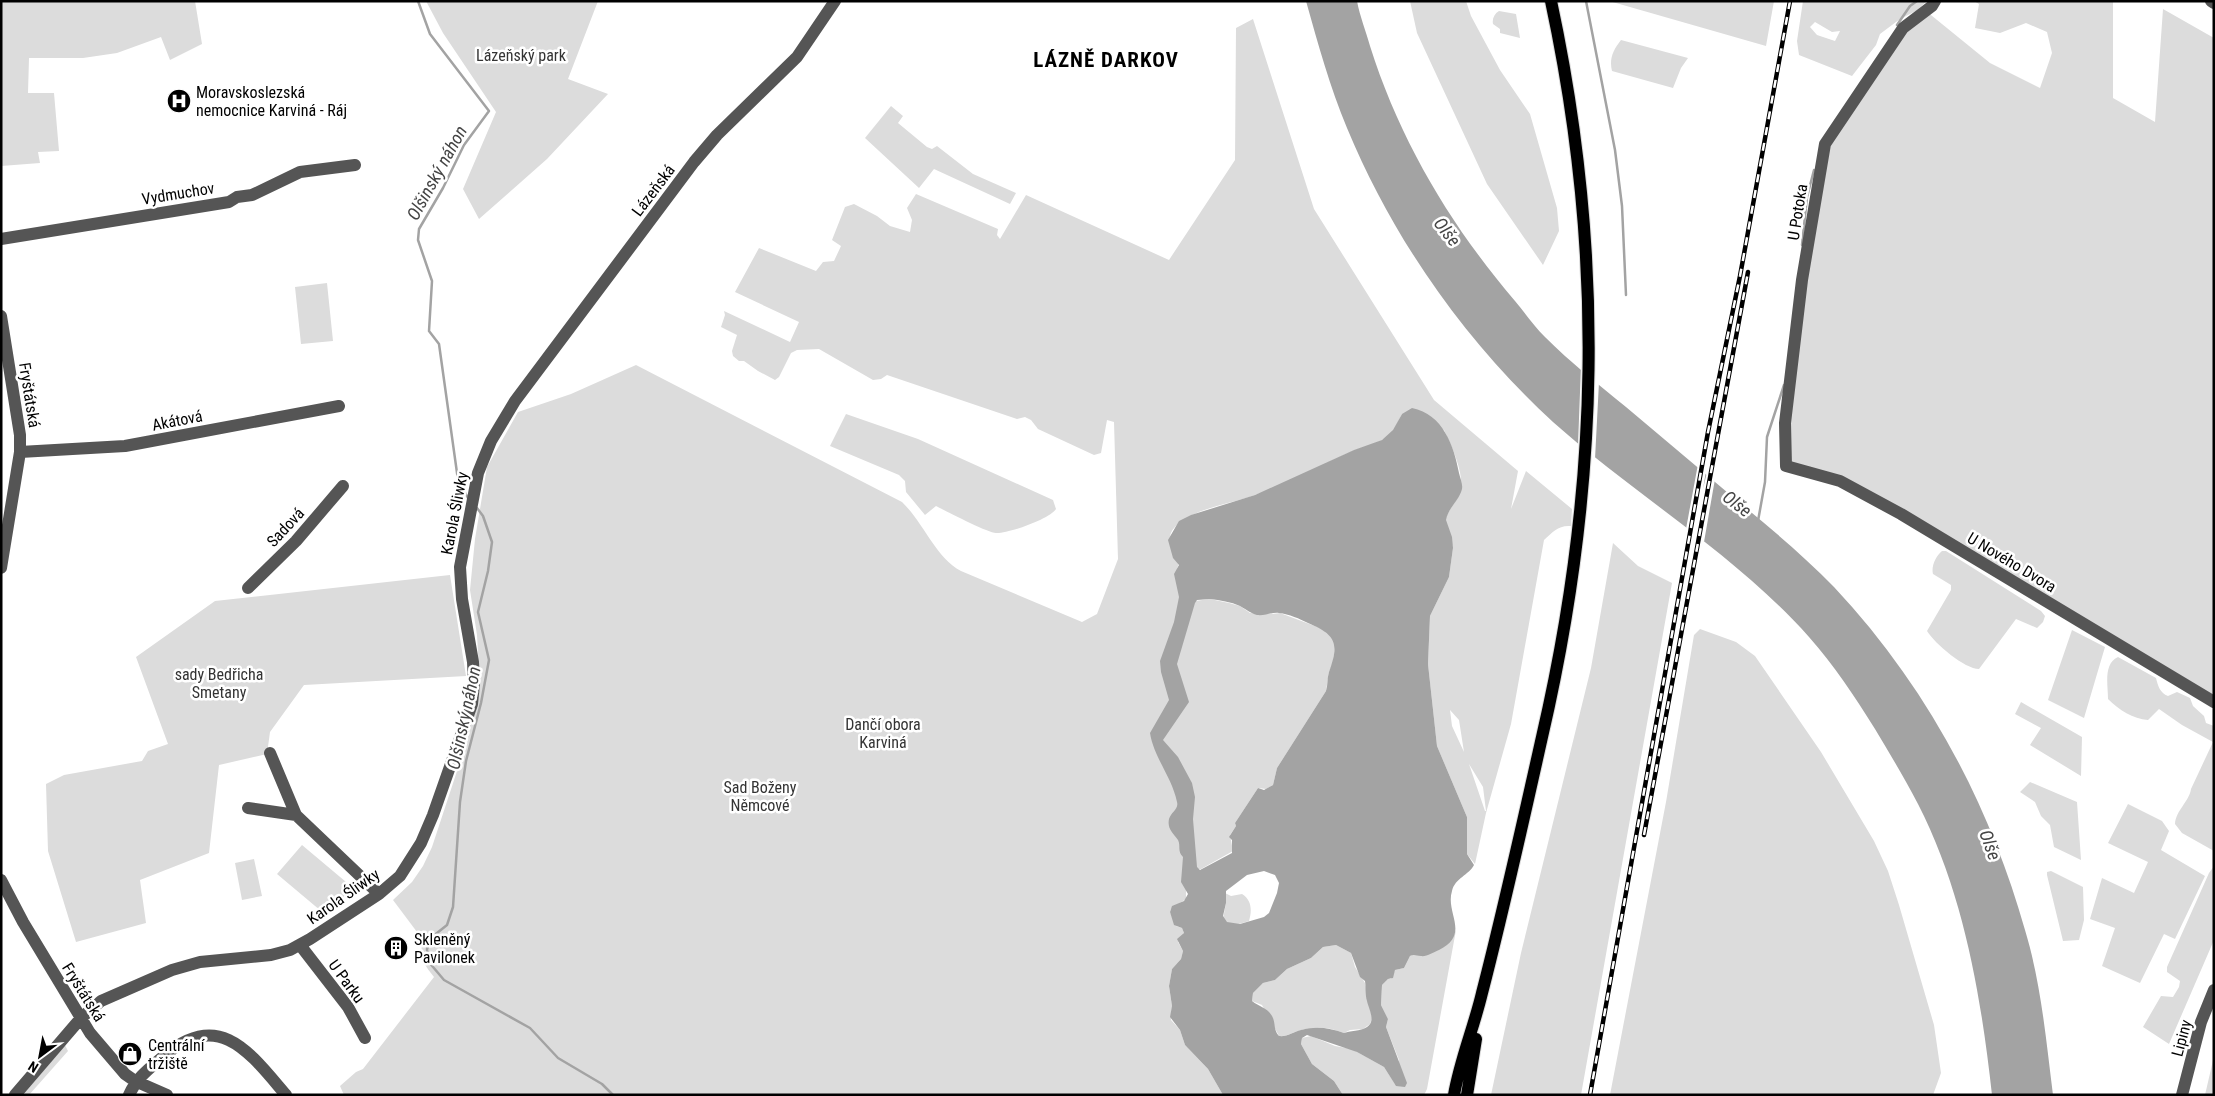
<svg xmlns="http://www.w3.org/2000/svg" width="2215" height="1096" viewBox="0 0 2215 1096" font-family="'Roboto Condensed',sans-serif">
<style>
.green{fill:#dcdcdc;fill-rule:evenodd}
.water{fill:#a3a3a3;fill-rule:evenodd}
.pier{fill:#fff}
.lines{fill:none;stroke-linecap:round;stroke-linejoin:round}
.stream{stroke:#a3a3a3;stroke-width:2.5}
.major-casing{stroke:#dbdbdb;stroke-width:14}
.minor{stroke:#555;stroke-width:12}
.major{stroke:#000;stroke-width:12}
.rail-casing{stroke:#000;stroke-width:4.5}
.rail{stroke:#fff;stroke-width:2.5;stroke-dasharray:8;stroke-linecap:butt}
.labels{text-anchor:middle;stroke-width:5;stroke-linejoin:round;paint-order:stroke}
.park-label{font-size:16px;fill:#333;stroke:#fff}
.poi-label{font-size:16px;fill:#000;stroke:#fff;text-anchor:start}
.street-label{font-size:16px;fill:#000;stroke:#fff}
.water-label{font-size:18px;font-style:italic;fill:#444;stroke:#fff}
.district-label{font-size:21px;font-weight:bold;letter-spacing:1px;fill:#000;stroke:#fff}
</style>
<rect width="100%" height="100%" fill="#fff"/>
<path class="green" d="M1,1H195L202,44L170,60L161,37L117,53L83,58H29L28,93H54L59,151L38,152L40,163L1,166Z
M426,1H598L568,79L608,94L547,159L479,219L463,189L496,112L443,33Z
M1410,1H1466L1471,16L1500,70L1530,114L1557,208L1559,231L1543,265L1487,184L1417,33Z
M1609,1H1774L1766,46Z
M1803,1H1927L1916,11L1900,19L1880,34L1876,45L1852,76L1799,55L1797,41ZM1815,22L1832,32L1840,31L1835,41L1817,35L1810,27Z
M1974,1H2113V98L2155,122L2163,9L2214,38V702L1840,481L1786,466L1785,423L1825,144L1903,28L1926,11L1990,63L2040,88L2052,53L2047,32L2026,23L2000,33L1975,28L1979,4Z
M1499,11L1516,14L1520,38L1500,33V29L1493,24C1492,19 1494,14 1499,11Z
M1253,19L1314,209L1434,400L1518,471L1511,509L1526,471L1572,509L1571,526C1558,525 1553,532 1544,540L1511,724L1486,813L1475,864L1467,854V817L1437,746L1428,664L1430,616L1449,577L1453,548L1445,520C1448,510 1455,504 1459,495C1467,478 1452,447 1444,430L1402,414C1398,421 1395,431 1388,436C1379,444 1364,446 1353,451C1320,465 1287,485 1252,496C1230,504 1191,509 1175,527C1164,538 1172,554 1179,563L1177,569L1179,594L1195,601L1210,599L1229,603L1240,606L1250,613L1272,614L1280,613L1323,629L1333,637L1335,645L1333,663L1329,672L1326,691L1277,768L1273,785L1266,789L1258,788L1235,823L1236,826L1230,835L1233,851L1201,869H1198L1182,882L1186,888V899L1171,909L1170,912L1176,926L1182,928L1184,933L1178,942L1183,951L1181,959L1172,969L1169,986L1172,1006L1171,1020L1180,1030L1185,1045L1208,1069L1223,1095H344L340,1086L356,1072L363,1069L434,977C423,963 419,958 423,940L393,900L412,882L423,866L432,847L459,765L480,688L477,635L470,590L475,539L487,467L518,412L571,394L636,365L902,502C924,523 935,557 961,571L1082,622L1097,614L1118,559L1114,422L1107,420L1101,453L1094,455L1038,429L1031,420L1025,417L1017,419L887,375L881,379L873,380L819,349L797,350L791,353L779,377L775,380L758,371L744,361H739L733,356L732,351L737,335L721,327L725,315L724,311L790,342L799,322L735,292L759,248L816,271L823,262L834,261L841,246L832,240L845,207L854,204L877,216L890,226L910,232L912,220L907,208L916,194L998,229L997,235L1000,239L1026,195L1169,260L1235,160L1236,28ZM1450,710L1459,720L1464,752L1452,726ZM1469,764L1483,787L1486,811H1485Z
M1621,40L1688,58L1681,68L1673,88L1612,71C1609,59 1613,50 1621,40Z
M891,106L903,116L898,123L927,147L932,149L937,146L973,174L1016,193L1010,204L934,169L919,188L865,138Z
M327,283L333,341L301,344L295,287Z
M846,414L918,439L1053,500L1056,509C1050,519 1007,534 996,533C988,533 946,511 936,506L925,515L906,492L905,481L899,475L830,446Z
M1613,543L1638,566L1672,583L1581,1095H1491L1521,953L1591,668Z
M1942,551H1946L2041,611L2045,616L2043,622L2037,628L2016,619L1979,669C1965,669 1935,644 1927,631L1951,590V585L1933,574C1931,566 1936,556 1942,551Z
M450,575L466,676L304,685L270,732L267,754L219,765L209,853L140,880L146,923L76,942L48,851L46,784L64,775L142,761L148,751L168,744L136,657L215,601Z
M1700,629L1736,642L1755,656L1821,752L1874,841L1888,871L1899,905L1934,1025L1941,1073L1933,1095H1610L1666,802L1694,635Z
M2072,630L2105,647L2084,718L2048,700Z
M2118,657L2156,678C2158,686 2160,693 2168,696L2177,692L2190,698L2193,706L2204,716L2206,723L2214,726V851L2182,833L2175,824C2176,810 2189,802 2191,789L2213,742L2182,725L2159,709L2148,720C2133,719 2119,710 2108,699C2108,685 2103,664 2118,657Z
M2021,702L2082,737L2081,776L2030,745L2041,728L2015,714Z
M2030,782L2077,802L2081,860L2054,847L2050,825L2041,816L2035,802L2020,792Z
M2128,804L2162,821L2169,831L2161,850L2205,876L2175,939L2164,934L2140,983L2102,966L2115,928L2090,919L2102,878L2134,893L2148,862L2108,843Z
M302,845L352,887L327,916L277,874Z
M254,859L262,896L242,900L235,863Z
M2214,866V940L2169,1044L2143,1027L2161,996L2173,997L2179,987L2180,981L2167,972V967L2209,873Z
M2051,871L2083,887L2084,920L2079,940L2063,941L2047,875V872Z
M1225,893L1231,896L1242,894C1252,900 1252,911 1249,921C1239,924 1231,928 1223,919L1226,903Z
M1456,930L1427,1089L1424,1095H1343L1334,1081L1312,1064L1301,1044L1302,1038L1311,1036L1335,1046L1352,1049L1384,1067L1395,1084L1399,1060L1386,1027L1388,1019L1381,1005L1382,985L1388,979H1391L1395,970L1404,968L1410,956L1454,935Z
M1336,945L1351,953L1355,967L1365,983L1372,1018L1370,1024L1363,1029L1350,1030L1344,1033C1329,1027 1314,1026 1298,1031C1291,1033 1286,1037 1279,1036L1262,1005L1252,1001L1253,993L1263,983L1275,980L1287,969L1311,958L1323,947Z
M65,1045L68,1051L29,1095H23Z
M2214,1056V1095H2205Z"/>
<path class="water" d="M1306,1H1357C1360,17 1366,31 1370,46C1400,141 1451,226 1515,301C1525,313 1534,326 1545,337C1570,362 1599,385 1626,407C1662,437 1698,468 1734,498C1769,527 1803,555 1834,587C1925,684 1989,802 2025,930C2041,983 2046,1039 2053,1095H1992C1981,996 1964,894 1918,804C1905,779 1890,754 1875,729C1855,697 1834,665 1809,637C1734,553 1636,496 1553,422C1465,341 1393,239 1347,128C1330,87 1318,44 1306,1Z
M1412,408C1443,414 1454,446 1459,473C1460,478 1463,484 1462,489C1459,501 1448,508 1446,520L1452,537L1453,548L1449,577L1430,616L1428,664L1437,746L1467,817V854L1474,865C1469,875 1455,878 1452,891C1445,913 1471,934 1439,950C1434,952 1426,957 1421,956C1416,956 1415,954 1410,956L1404,968L1395,970L1393,978L1388,979L1382,985L1381,1005L1388,1019L1386,1027L1407,1083L1405,1087L1396,1086L1384,1067L1357,1052L1307,1035L1302,1038L1301,1044L1312,1064L1334,1081L1343,1095H1223L1208,1069L1185,1045L1180,1030L1170,1017L1172,1006L1169,986L1172,969L1181,959L1183,951L1177,939L1184,933L1182,928L1174,925L1170,912L1172,906L1184,901L1188,894L1181,882L1183,857C1177,851 1181,846 1178,840C1173,833 1167,829 1169,819C1171,812 1179,809 1177,802C1172,777 1154,758 1150,733L1169,700L1161,672L1160,661L1174,622L1179,597L1174,574L1179,565L1173,558L1168,540L1179,521L1191,515L1255,495L1354,450L1382,440L1393,430L1402,414ZM1210,599C1220,600 1231,602 1240,606C1247,610 1250,613 1257,615C1265,616 1272,612 1279,613C1289,614 1300,619 1308,623C1337,635 1339,644 1329,672C1327,678 1328,685 1326,691L1277,768L1273,785L1264,790L1258,788L1235,823L1236,826L1229,837L1232,840V853L1200,870L1197,867L1193,819L1195,797L1192,783L1178,757L1163,740L1189,702L1177,664L1195,603L1197,600ZM1264,871L1275,875L1279,883L1277,893L1269,913L1264,917L1240,924L1227,922L1223,916L1226,903V891L1247,875ZM1336,945L1351,953L1360,977L1365,981C1366,987 1365,994 1367,1001C1369,1010 1378,1024 1363,1029C1357,1031 1350,1031 1344,1033C1330,1028 1316,1026 1301,1030C1293,1032 1287,1037 1279,1036C1273,1030 1276,1023 1272,1016C1267,1007 1259,1007 1252,1001L1253,993L1263,983L1275,980L1287,969L1311,958L1323,947Z"/>
<path class="pier" d="M1581,366L1599,382L1595,459L1578,445Z
M1698,464L1706,471L1703,489L1707,472L1715,479L1704,542L1686,529Z"/>
<g class="lines">
<path class="stream" d="M418,1L430,34L489,111L464,145L443,188L419,229L418,240L432,281L429,331L439,344L458,480L468,498
M1586,1L1615,150L1622,206L1626,295
M1897,25L1910,6L1917,1
M1802,245L1807,197L1814,170
M477,508L483,516L492,542L488,571L478,612L489,660L481,703L466,761L460,802L453,907L447,925L432,937L427,949L428,961L444,980L530,1028L558,1058L602,1084L613,1095
M1758,521L1765,482L1767,437L1784,385"/>
<g class="major-casing">
<path id="major" d="M1454,1095C1460,1060 1474,1027 1482,993C1504,908 1523,822 1542,737C1600,487 1605,253 1551,1
M1467,1095L1476,1039"/>
</g>
<path class="minor" d="M1935,1L1932,6L1903,28L1825,144L1802,280L1785,423L1786,466L1840,481L1901,514L2214,702
M2211,1L2214,3
M1,239L229,202L237,197L252,195L300,172L355,165
M1,316L20,435V452L1,568
M20,452L125,446L339,406
M248,588L296,541L343,486
M270,753L296,815L379,894
M248,808L296,815
M1,880L23,922L90,1033L125,1074L135,1081L167,1095
M300,945L348,1007L365,1038
M15,1095L81,1018L101,1001L172,970L200,962L271,955L290,950L310,939L379,894L400,876L421,843L433,815L472,704L474,684L473,662L462,599L460,567L478,473L491,441L515,401L694,162L717,135L797,57L835,1
M129,1095C137,1077 150,1068 165,1055C220,1009 250,1053 286,1095
M2182,1095L2201,1022L2214,990"/>
<use href="#major" class="major"/>
<g class="rail-casing">
<path id="rail" d="M1644,835L1748,272
M1590,1095L1708,432L1740,276L1790,1"/>
</g>
<use href="#rail" class="rail"/>
</g>
<defs>
<g id="hospital-disc" transform="scale(1.25)"><circle r="9.5" fill="#000" stroke="#fff"/><path d="M-5-5h3v3.5h4V-5h3V5h-3V1.5h-4V5h-3Z" fill="#fff"/></g>
<g id="building-disc" transform="scale(1.25)"><circle r="9.5" fill="#000" stroke="#fff"/><path d="M-4-6H4V6H1V3H-1V6H-4ZM-2.5-4.3h1.7v1.8h-1.7ZM.8-4.3h1.7v1.8H.8ZM-2.5-1h1.7V.8h-1.7ZM.8-1h1.7V.8H.8Z" fill="#fff"/></g>
<g id="shop-disc" transform="scale(1.25)"><circle r="9.5" fill="#000" stroke="#fff"/><path d="M-5-2.5h2.3a2.7 3.5 0 0 1 5.4 0H5L5.5 6h-11ZM-1.5-2.5h3a1.5 2.3 0 0 0-3 0Z" fill="#fff"/></g>
</defs>
<g fill-rule="evenodd">
<use href="#hospital-disc" x="179" y="101"/>
<use href="#building-disc" x="396" y="948"/>
<use href="#shop-disc" x="130" y="1054"/>
</g>
<g class="labels">
<g class="park-label">
<text x="521" y="61">Lázeňský park</text>
<text x="219" y="680">sady Bedřicha<tspan x="219" dy="18">Smetany</tspan></text>
<text x="883" y="730">Dančí obora<tspan x="883" dy="18">Karviná</tspan></text>
<text x="760" y="793">Sad Boženy<tspan x="760" dy="18">Němcové</tspan></text>
</g>
<g class="poi-label">
<text x="196" y="98">Moravskoslezská<tspan x="196" dy="18">nemocnice Karviná - Ráj</tspan></text>
<text x="414" y="945">Skleněný<tspan x="414" dy="18">Pavilonek</tspan></text>
<text x="148" y="1051">Centrální<tspan x="148" dy="18">tržiště</tspan></text>
</g>
<g class="street-label">
<text transform="translate(653 190) rotate(-53)" y="6">Lázeňská</text>
<text transform="translate(178 193) rotate(-9)" y="6">Vydmuchov</text>
<text transform="translate(1797 212) rotate(-81)" y="6">U Potoka</text>
<text transform="translate(30 395) rotate(81)" y="6">Fryštátská</text>
<text transform="translate(177 420) rotate(-11)" y="6">Akátová</text>
<text transform="translate(454 513) rotate(-79)" y="6">Karola Śliwky</text>
<text transform="translate(285 527) rotate(-47)" y="6">Sadová</text>
<text transform="translate(2012 562) rotate(31)" y="6">U Nového Dvora</text>
<text transform="translate(343 896) rotate(-35)" y="6">Karola Śliwky</text>
<text transform="translate(347 981) rotate(54)" y="6">U Parku</text>
<text transform="translate(84 992) rotate(58)" y="6">Fryštátská</text>
<text transform="translate(2181 1038) rotate(-75)" y="6">Lipiny</text>
</g>
<g class="water-label">
<text transform="translate(437 173) rotate(-61)" y="6">Olšinský náhon</text>
<text transform="translate(1447 232) rotate(52)" y="6">Olše</text>
<text transform="translate(1737 504) rotate(37)" y="6">Olše</text>
<text transform="translate(464 718) rotate(-78)" y="6">Olšinský náhon</text>
<text transform="translate(1990 845) rotate(70)" y="6">Olše</text>
</g>
<g class="district-label">
<text x="1106" y="67">LÁZNĚ DARKOV</text>
</g>
</g>
<rect width="2215" height="1096" fill="none" stroke="#000000" stroke-width="5"/>
<g transform="translate(40 1056) rotate(212)" stroke="#ffffff" stroke-width="4" paint-order="stroke">
<path d="M0-4L9 19L0 12L-9 19Z" fill="#000000"/>
<text y="-8" font-size="14" font-weight="bold" text-anchor="middle" fill="#000000">N</text>
</g>
</svg>
